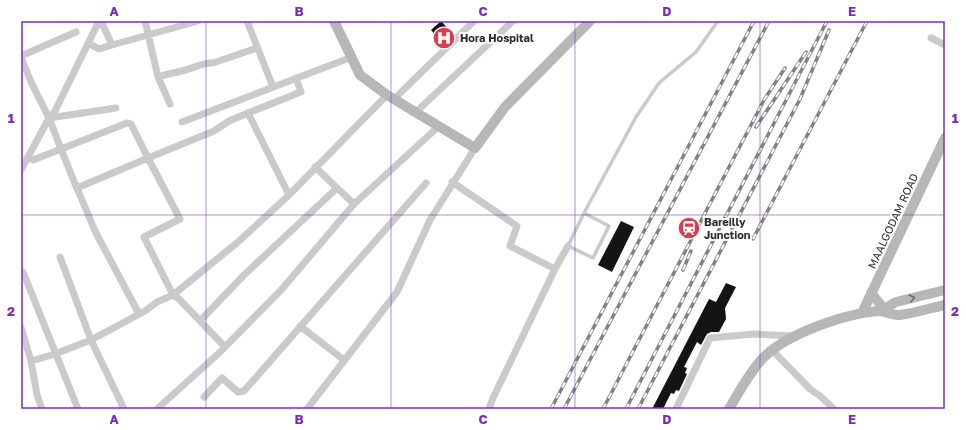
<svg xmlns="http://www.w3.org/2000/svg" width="966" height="430" viewBox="0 0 966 430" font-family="'Golos Text',sans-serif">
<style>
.building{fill:#141414}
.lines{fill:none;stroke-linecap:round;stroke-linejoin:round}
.lane{stroke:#cacaca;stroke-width:3.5}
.street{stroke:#cacaca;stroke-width:7}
.secondary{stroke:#b7b7b7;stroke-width:10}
.rail-casing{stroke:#828282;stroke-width:3.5}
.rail{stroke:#fff;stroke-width:2;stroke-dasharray:6;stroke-linecap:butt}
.oneway{stroke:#6b6b6b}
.grid{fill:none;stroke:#7b2cbf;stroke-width:1;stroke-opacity:0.55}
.labels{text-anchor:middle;stroke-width:4;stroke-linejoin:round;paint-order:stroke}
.poi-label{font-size:11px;font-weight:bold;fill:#2d2d2d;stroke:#fff;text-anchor:start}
.street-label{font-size:11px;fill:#2d2d2d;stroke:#fff}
.neatline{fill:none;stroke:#7b2cbf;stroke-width:1.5}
.grid-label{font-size:13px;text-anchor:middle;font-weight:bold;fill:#7b2cbf}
</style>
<rect width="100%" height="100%" fill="#fff"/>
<path class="building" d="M441,21L453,34L443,44L431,30Z
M621,221L634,227L612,272L598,265Z
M726,283L736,287L725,308L726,319L719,332H711L707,334L701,345L697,342L684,367L687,368L685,373L687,374L679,391L676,390L674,394L671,393L663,409H652L709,299L716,302Z"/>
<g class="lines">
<path class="lane" d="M584,213L636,117L659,83L696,52L718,21
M584,213L609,226L593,258L568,246Z"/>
<path class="street" d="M101,21L112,45L198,21
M145,21L158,77L170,104
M247,21L273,87
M931,38L945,45
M88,43L99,49L112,45
M21,56L76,32
M21,57L31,82L49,118L116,108
M158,77C168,74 178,72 189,69C197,67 203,62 213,63L257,48
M394,99L474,21
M416,112L513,21
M248,113L301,92L296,78
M49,118L61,149L127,123L131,124L148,158L77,188L95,231L139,314
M182,122L352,57
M33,160L61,149L77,189
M315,167L354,204
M21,170L49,118L55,111L99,21
M452,182L517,226L510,246L555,269L568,246
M60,257L91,340L124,409
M23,272L78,409
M200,321L244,275L337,188
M300,326L344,360
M21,327L31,361L37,395L42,409
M225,347L179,299L173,295L144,237L180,219L148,158L214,131L229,121L248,113L289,195
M772,350L810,389L820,396L834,409
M31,361L55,354L91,340L145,311L157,302L173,295L238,242L289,195L387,95
M204,397L222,378L238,392L244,391L426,183
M157,409L219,353L282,289L354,204L439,126
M307,409L397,292L430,220L475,148
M489,409L493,398L555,269
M676,409L710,338L754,334L795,336"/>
<path class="secondary" d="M334,21L360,75L387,95L475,148L505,107L590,21
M871,293L884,309
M881,311L896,302L945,290
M862,313L945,138
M729,409C739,392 749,373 763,358C786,334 846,313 880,311C886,311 893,316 900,315C915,313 930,308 945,305"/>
<g class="rail-casing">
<path id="rail" d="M756,127L806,52
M753,239L867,21
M683,270L691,251
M551,409L754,21
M564,409L769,21
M603,409L764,100L785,68
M626,409L827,21
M638,409L800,99L829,30"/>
</g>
<use href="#rail" class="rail"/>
</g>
<defs><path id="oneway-chevron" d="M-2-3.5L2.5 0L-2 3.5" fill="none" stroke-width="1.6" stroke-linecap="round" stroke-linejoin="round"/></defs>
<use class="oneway" href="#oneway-chevron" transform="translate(912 298) rotate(-14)"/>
<path class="grid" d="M206,21V409M391,21V409M575,21V409M760,21V409M21,215H945"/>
<defs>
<g id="hospital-disc" transform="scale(1.15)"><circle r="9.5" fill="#d63e51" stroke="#fff"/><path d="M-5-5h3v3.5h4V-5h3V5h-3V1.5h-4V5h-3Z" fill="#fff"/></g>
<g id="station-disc" transform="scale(1.15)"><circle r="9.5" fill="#d63e51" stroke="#fff"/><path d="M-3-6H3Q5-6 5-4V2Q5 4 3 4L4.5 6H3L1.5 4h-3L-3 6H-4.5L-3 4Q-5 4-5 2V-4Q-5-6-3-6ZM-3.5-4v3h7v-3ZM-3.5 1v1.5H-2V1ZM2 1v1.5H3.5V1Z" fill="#fff"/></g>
</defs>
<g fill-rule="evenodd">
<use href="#hospital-disc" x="444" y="38"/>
<use href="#station-disc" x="689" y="228"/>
</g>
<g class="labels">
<g class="poi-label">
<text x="460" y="42">Hora Hospital</text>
<text x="704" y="226">Bareilly<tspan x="704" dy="13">Junction</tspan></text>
</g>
<g class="street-label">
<text transform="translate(893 221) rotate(-65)" y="4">MAALGODAM ROAD</text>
</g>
</g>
<rect width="966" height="430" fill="none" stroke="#ffffff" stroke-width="44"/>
<rect x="22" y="22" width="922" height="386" class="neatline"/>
<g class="grid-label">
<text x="114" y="16">A</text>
<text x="299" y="16">B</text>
<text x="483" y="16">C</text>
<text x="667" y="16">D</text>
<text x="852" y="16">E</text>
<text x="11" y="123">1</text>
<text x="955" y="123">1</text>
<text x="11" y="316">2</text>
<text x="955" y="316">2</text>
<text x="114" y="424">A</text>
<text x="299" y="424">B</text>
<text x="483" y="424">C</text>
<text x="667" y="424">D</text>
<text x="852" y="424">E</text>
</g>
</svg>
